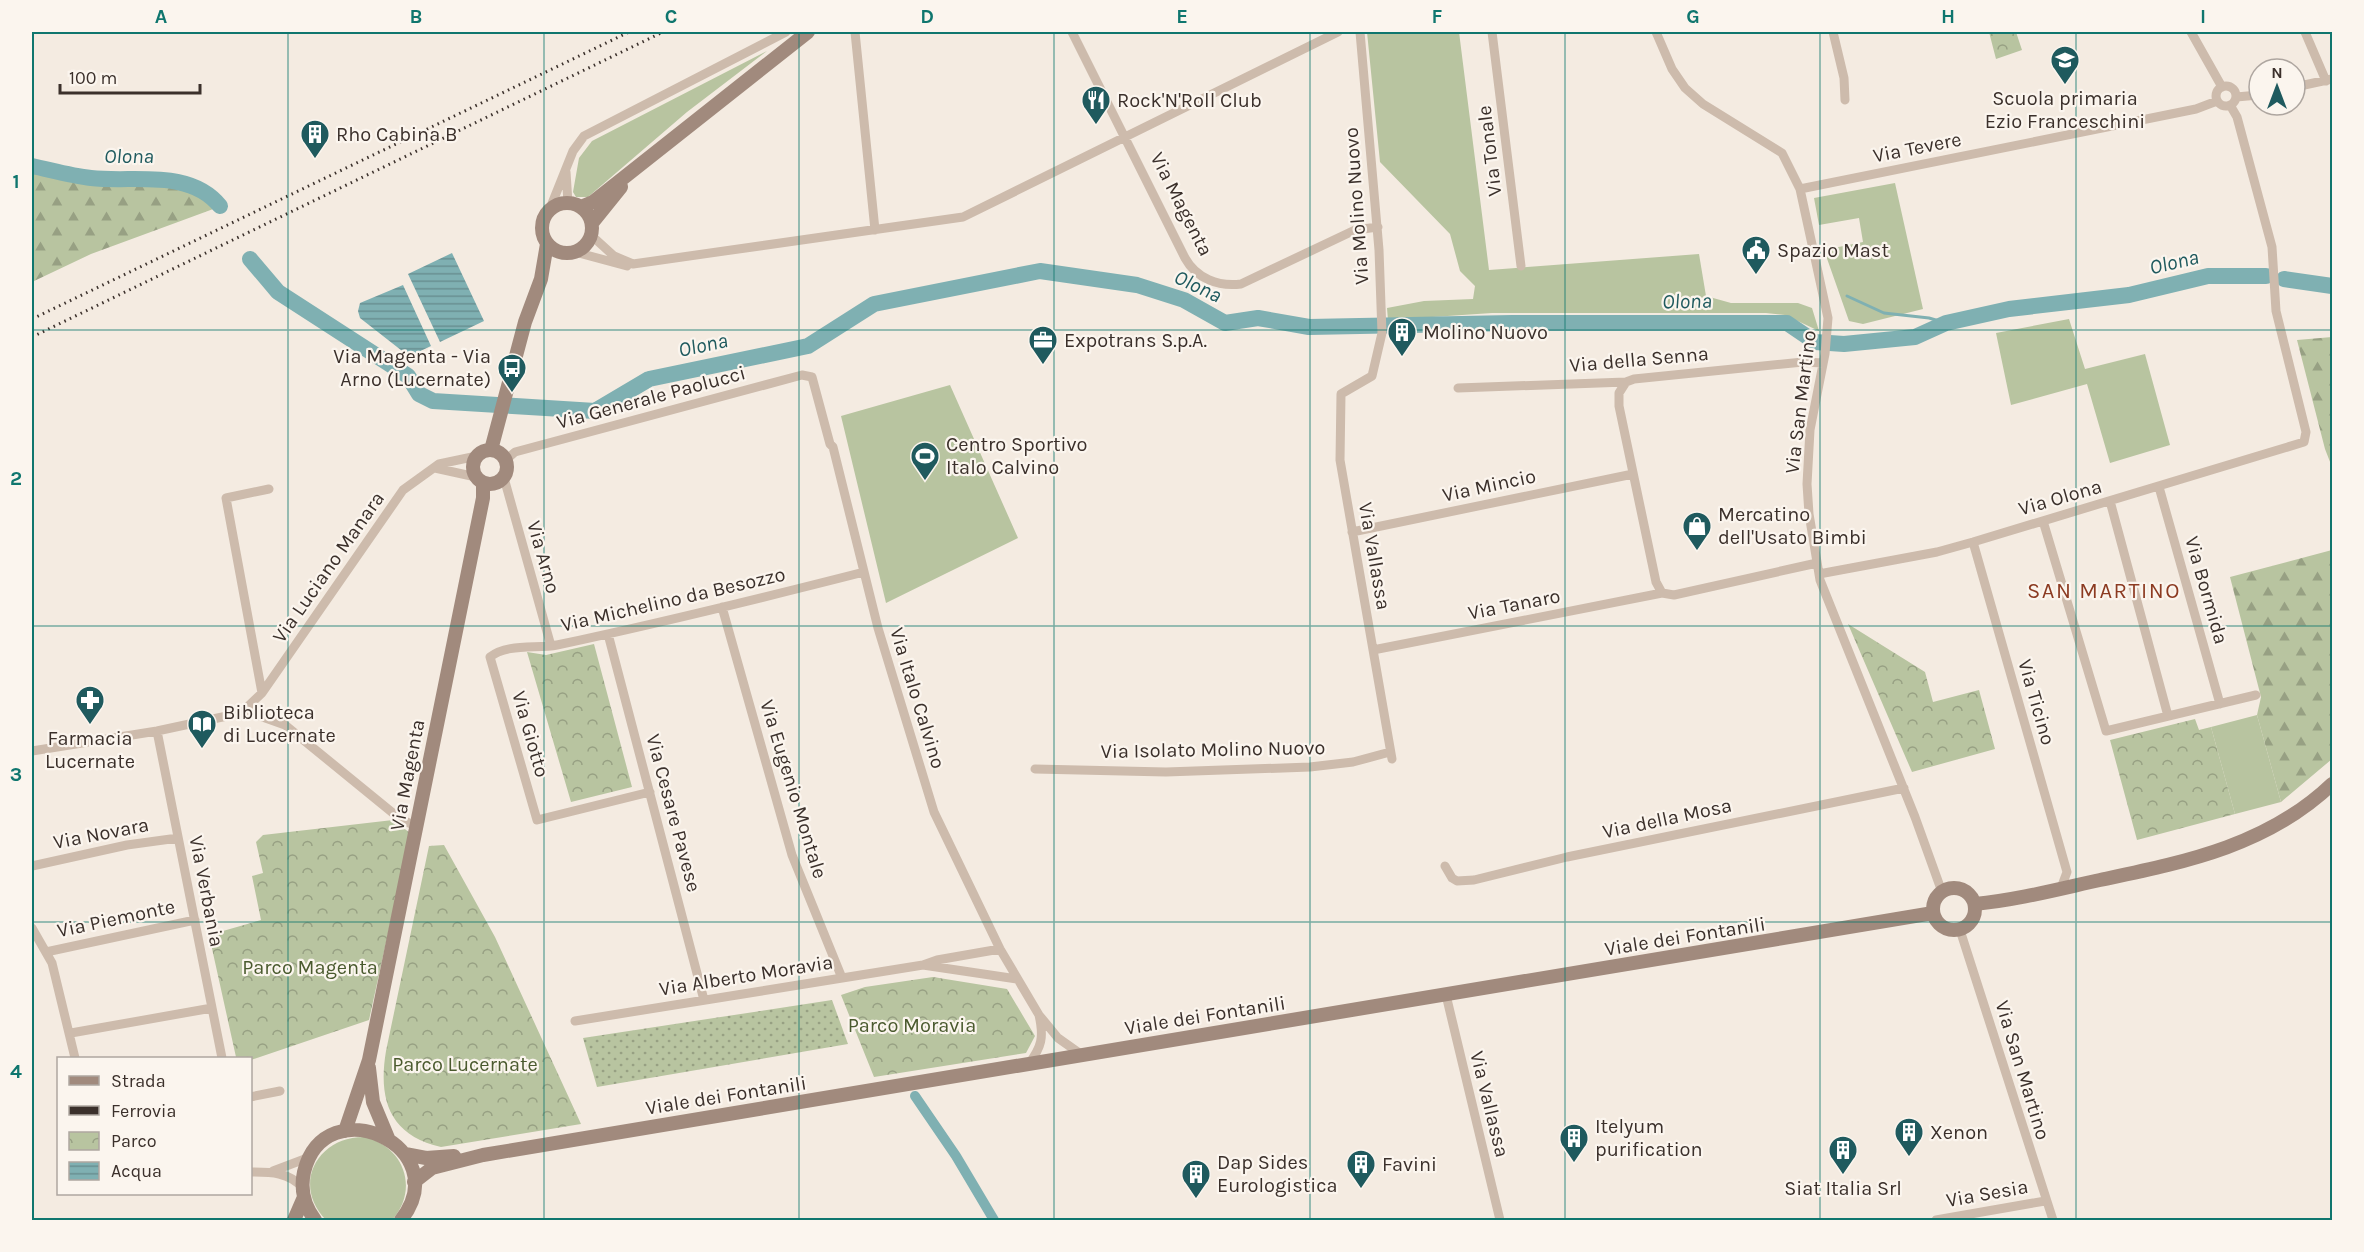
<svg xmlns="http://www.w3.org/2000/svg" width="2364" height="1252" viewBox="0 0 2364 1252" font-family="Karla,sans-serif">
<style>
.grass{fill:#b8c4a0}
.forest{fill:url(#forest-firs)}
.park{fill:url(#park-crowns)}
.garden{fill:url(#garden-dots)}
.water{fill:url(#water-rules)}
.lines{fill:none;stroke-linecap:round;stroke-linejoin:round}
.stream{stroke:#7fb0b2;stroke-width:3}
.canal{stroke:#7fb0b2;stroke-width:10}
.river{stroke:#7fb0b2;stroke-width:16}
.street{stroke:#cdbbac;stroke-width:9}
.secondary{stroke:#a18a7d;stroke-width:14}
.rail{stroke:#3b302b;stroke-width:3;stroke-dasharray:1.5 4.5;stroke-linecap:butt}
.grid{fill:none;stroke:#0f766e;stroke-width:1.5;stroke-opacity:0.55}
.labels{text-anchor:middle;stroke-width:4.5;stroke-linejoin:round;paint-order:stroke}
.poi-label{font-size:20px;fill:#3b302b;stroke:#fbf5ee;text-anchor:start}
.street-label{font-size:20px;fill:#3b302b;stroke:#fbf5ee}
.park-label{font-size:20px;fill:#4a5a2e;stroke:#fbf5ee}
.water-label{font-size:21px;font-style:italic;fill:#1f5a5e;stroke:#fbf5ee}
.quarter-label{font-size:22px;letter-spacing:1.5px;fill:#8c3b22;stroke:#fbf5ee}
.neatline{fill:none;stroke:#0f766e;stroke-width:2}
.grid-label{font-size:20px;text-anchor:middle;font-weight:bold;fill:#0f766e}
</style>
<defs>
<pattern id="forest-firs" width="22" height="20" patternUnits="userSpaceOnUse" patternTransform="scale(1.5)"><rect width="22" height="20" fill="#b8c4a0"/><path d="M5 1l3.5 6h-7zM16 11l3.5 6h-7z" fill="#97a083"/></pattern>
<pattern id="park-crowns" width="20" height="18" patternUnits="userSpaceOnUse" patternTransform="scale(1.5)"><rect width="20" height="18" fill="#b8c4a0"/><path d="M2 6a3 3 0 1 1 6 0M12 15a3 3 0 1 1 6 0" fill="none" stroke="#97a083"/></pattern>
<pattern id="garden-dots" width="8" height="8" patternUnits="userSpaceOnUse" patternTransform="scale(1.5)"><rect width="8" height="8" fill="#b8c4a0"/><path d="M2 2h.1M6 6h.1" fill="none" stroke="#97a083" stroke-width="1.8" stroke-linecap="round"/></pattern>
<pattern id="water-rules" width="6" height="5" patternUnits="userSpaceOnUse" patternTransform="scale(1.5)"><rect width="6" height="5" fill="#7fb0b2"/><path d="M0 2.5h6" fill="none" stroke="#699091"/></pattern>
</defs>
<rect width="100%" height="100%" fill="#f4ebe1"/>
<path class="grass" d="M1367,32H1459L1489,270L1699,254L1706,296L1731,303H1798L1812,308L1819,331L1785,315L1766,313H1492L1388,320L1387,308L1424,301L1473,299L1475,286L1460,271L1450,234L1380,162Z
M767,51L687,112L588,197H576L573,192L579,158L592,141Z
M1895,183L1923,309L1863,324L1849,321L1824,250L1863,242L1859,218L1819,225L1814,198Z
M2069,319L2085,369L2145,354L2170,445L2110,463L2087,384L2011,405L1996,333Z
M950,385L1018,538L886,603L841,416Z
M2257,715L2281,802L2235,814L2211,727Z
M365,1137C405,1147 419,1190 392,1220H326C291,1184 318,1136 365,1137Z"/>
<path class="forest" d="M32,170L92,183H167L202,197L216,208L91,254L32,282Z
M2332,337V467L2325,449L2297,340Z
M2332,550V759L2281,802L2257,715L2261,697L2230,577Z"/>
<path class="park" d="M1989,32H2016L2022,50L1996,59Z
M1848,624L1925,672L1933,702L1979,690L1995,749L1912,772Z
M594,644L632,787L571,802L527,652L546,655Z
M2195,719L2199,730L2211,727L2235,814L2137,840L2110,740Z
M393,820L410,833L369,1020L251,1060L232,1058L236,1057L209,935L261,920L252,876L263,873L256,842L263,835Z
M444,845L495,937L581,1124L441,1147C389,1135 378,1099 386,1051L429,846Z
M933,977L1007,989L1035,1036L1026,1053L874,1077L841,995L865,987Z"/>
<path class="garden" d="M832,1000L848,1044L597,1087L583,1038Z"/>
<path class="water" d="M452,253L484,321L440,342L408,274Z
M403,285L431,346L412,355L406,354L360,318L358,311L360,303Z"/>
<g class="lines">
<path class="stream" d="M1847,296L1884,313L1929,318L1946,323"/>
<path class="canal" d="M915,1096L956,1156L994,1220"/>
<path class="river" d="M32,166C51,170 71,176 91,178C133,183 189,168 220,206
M250,259L278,292L408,376L419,394L433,401L595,411L649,379L808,346L874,304L1040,271L1137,285L1184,300L1225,323L1258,318L1309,327L1512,323H1787L1815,342L1844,344L1915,337L1946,323L2009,309L2129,295L2208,276H2266
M2284,279L2332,286"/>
<path class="street" d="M855,32L875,230
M1072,32L1185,258C1196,278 1218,287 1241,284L1355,230L1378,227
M1360,32L1379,250L1382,333L1372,376L1341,394L1340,460L1392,759
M1492,32L1521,266
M1656,32L1672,69L1685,88L1703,104L1782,153L1800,189L1828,318L1825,354L1810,430L1807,484L1809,514L1820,580L1915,817L1942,892
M1833,32L1844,78L1845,100
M2191,32L2222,87
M2305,32L2326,81
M2216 96a10 10 0 1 1 20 0a10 10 0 1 1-20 0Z
M2295,87L2332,79
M2236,97L2259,95
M566,172L568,203
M1800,189L2196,109L2217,101
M549,211L573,151L584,136L786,32
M592,236L614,256L633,264L963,217L1338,32
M575,252L627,266
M1626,382L1619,393V406L1656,582L1662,593L1674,595L1817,563
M1458,388L1626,382L1634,379L1803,362L1823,363
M506,460L515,452L802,375L812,377L830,444L833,447L878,628L934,812L1000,949L1039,1015
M435,468L476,477
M504,478L551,646
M2159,487L2220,704
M2110,501L2168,716
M2043,521L2106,731L2256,695
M1352,532L1633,474
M1973,542L2067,872L2061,888
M1819,574L1937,552L1973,542L2304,442L2306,432L2276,311L2272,247L2237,117L2230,105
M722,607L792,855L842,978
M608,634L704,1000
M1373,650L1662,593
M262,693L226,498L269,489
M246,711L285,725L399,818L417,827
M157,731L222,1058
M32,751L157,731L241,713L262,693L403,490L439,464L477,456
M1035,769L1166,772L1310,767L1353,762L1390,752
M650,792L537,820L490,657C507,643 537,649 557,645C660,623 762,598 864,572
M32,866L127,845L178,838
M1445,866L1452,878L1457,881L1474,880L1567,857L1904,788
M32,928L52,963L75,1058
M1960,930L2053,1220
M46,952L195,920
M923,965L1017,979
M1446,995L1500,1220
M575,1021L923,965L937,960L1000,949
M71,1033L212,1008
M1028,1065C1042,1047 1044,1037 1039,1015L1058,1038L1082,1055
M250,1097L280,1091
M273,1171L310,1157
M250,1172C271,1172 289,1172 303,1188
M1936,1220L2045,1201"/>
<path class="secondary" d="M542 228a25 25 0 1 1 50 0a25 25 0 1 1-50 0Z
M581,207L593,202L808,32
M592,223L621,187
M473 467a17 17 0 1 1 34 0a17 17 0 1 1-34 0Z
M491,450L525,322L541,279L547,244
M1933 909a21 21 0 1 1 42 0a21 21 0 1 1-42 0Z
M1975,904C2017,900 2059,889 2100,880C2185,862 2267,846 2332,784
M369,1068L373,1102L388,1138
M345,1131L369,1060L483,498V483
M405,1154L426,1158L454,1156
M414,1182L432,1168L483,1155L1933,913
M294,1220L304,1197
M315,1220C305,1207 300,1190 304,1172C325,1086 458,1147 401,1220"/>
<path class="rail" d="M32,319L629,32
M32,337L663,32"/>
</g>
<path class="grid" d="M288,32V1220M544,32V1220M799,32V1220M1054,32V1220M1310,32V1220M1565,32V1220M1820,32V1220M2076,32V1220M32,330H2332M32,626H2332M32,922H2332"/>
<defs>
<g id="school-pin" transform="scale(1.5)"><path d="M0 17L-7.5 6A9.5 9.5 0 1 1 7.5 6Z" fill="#1f5a5e" stroke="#fbf5ee"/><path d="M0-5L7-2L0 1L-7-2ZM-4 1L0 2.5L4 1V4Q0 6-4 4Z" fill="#fff"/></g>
<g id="restaurant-pin" transform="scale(1.5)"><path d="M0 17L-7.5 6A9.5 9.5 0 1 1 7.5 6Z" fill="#1f5a5e" stroke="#fbf5ee"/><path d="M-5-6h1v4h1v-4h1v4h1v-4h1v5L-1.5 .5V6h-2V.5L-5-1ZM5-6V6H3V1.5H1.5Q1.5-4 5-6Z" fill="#fff"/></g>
<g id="building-pin" transform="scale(1.5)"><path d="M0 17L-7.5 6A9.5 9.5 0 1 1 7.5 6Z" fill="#1f5a5e" stroke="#fbf5ee"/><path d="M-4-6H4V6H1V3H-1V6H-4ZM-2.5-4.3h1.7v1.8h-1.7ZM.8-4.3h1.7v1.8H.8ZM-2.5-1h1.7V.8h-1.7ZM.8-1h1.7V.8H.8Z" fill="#fff"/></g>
<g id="civic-pin" transform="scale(1.5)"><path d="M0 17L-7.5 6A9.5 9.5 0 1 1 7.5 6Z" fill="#1f5a5e" stroke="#fbf5ee"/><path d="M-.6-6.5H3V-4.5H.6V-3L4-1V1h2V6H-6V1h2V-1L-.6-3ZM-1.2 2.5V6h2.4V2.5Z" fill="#fff"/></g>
<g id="office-pin" transform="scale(1.5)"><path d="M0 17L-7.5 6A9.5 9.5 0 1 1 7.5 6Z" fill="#1f5a5e" stroke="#fbf5ee"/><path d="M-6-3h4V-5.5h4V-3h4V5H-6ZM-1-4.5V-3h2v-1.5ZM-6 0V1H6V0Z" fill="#fff"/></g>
<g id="bus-pin" transform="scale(1.5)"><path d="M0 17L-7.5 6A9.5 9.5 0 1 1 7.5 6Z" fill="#1f5a5e" stroke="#fbf5ee"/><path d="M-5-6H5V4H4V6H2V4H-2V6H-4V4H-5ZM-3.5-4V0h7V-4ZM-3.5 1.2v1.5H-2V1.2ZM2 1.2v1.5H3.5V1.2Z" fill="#fff"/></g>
<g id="stadium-pin" transform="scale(1.5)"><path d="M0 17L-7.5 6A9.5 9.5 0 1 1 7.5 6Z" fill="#1f5a5e" stroke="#fbf5ee"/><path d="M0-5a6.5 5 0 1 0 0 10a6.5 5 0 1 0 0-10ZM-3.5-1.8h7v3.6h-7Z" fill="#fff"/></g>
<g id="shop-pin" transform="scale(1.5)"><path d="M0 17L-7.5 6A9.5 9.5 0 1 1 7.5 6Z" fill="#1f5a5e" stroke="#fbf5ee"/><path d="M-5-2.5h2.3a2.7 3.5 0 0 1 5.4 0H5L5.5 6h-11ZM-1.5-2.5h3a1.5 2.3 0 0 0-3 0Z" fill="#fff"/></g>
<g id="pharmacy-pin" transform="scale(1.5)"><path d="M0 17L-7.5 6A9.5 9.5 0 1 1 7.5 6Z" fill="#1f5a5e" stroke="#fbf5ee"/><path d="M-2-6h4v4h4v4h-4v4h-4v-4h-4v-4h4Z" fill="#fff"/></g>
<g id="library-pin" transform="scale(1.5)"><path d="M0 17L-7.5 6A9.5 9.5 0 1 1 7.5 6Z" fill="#1f5a5e" stroke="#fbf5ee"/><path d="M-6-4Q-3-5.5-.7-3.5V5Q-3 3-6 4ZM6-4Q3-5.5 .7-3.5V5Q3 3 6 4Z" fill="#fff"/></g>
</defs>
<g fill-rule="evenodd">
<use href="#school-pin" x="2065" y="60"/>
<use href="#restaurant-pin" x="1096" y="100"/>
<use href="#building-pin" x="315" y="134"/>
<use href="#civic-pin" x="1756" y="250"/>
<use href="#building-pin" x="1402" y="332"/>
<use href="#office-pin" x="1043" y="340"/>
<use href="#bus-pin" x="512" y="368"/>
<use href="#stadium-pin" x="925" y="456"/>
<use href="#shop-pin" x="1697" y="526"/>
<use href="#pharmacy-pin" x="90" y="700"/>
<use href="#library-pin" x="202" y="724"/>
<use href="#building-pin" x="1909" y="1132"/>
<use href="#building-pin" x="1574" y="1138"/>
<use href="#building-pin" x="1843" y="1150"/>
<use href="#building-pin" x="1361" y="1164"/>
<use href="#building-pin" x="1196" y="1174"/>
</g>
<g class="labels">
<g class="poi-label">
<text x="2065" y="105" text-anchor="middle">Scuola primaria<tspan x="2065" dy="23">Ezio Franceschini</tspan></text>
<text x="1117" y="107">Rock'N'Roll Club</text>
<text x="336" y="141">Rho Cabina B</text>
<text x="1777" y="257">Spazio Mast</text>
<text x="1423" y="339">Molino Nuovo</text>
<text x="1064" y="347">Expotrans S.p.A.</text>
<text x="491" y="363" text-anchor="end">Via Magenta - Via<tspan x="491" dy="23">Arno (Lucernate)</tspan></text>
<text x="946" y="451">Centro Sportivo<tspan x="946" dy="23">Italo Calvino</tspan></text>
<text x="1718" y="521">Mercatino<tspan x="1718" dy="23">dell'Usato Bimbi</tspan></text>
<text x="223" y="719">Biblioteca<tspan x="223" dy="23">di Lucernate</tspan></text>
<text x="90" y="745" text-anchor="middle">Farmacia<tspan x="90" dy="23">Lucernate</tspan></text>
<text x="1595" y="1133">Itelyum<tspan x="1595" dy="23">purification</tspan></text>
<text x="1930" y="1139">Xenon</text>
<text x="1217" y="1169">Dap Sides<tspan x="1217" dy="23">Eurologistica</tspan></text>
<text x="1382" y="1171">Favini</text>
<text x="1843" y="1195" text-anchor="middle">Siat Italia Srl</text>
</g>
<g class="street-label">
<text transform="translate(1917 147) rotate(-11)" y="7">Via Tevere</text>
<text transform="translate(1489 151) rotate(-97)" y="7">Via Tonale</text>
<text transform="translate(1182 204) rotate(63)" y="7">Via Magenta</text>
<text transform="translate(1356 206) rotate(-94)" y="7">Via Molino Nuovo</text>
<text transform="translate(1639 359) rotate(-5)" y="7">Via della Senna</text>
<text transform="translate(651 397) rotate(-15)" y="7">Via Generale Paolucci</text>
<text transform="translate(1800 402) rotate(-83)" y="7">Via San Martino</text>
<text transform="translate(1489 485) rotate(-12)" y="7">Via Mincio</text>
<text transform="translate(2060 497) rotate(-16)" y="7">Via Olona</text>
<text transform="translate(1375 556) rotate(80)" y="7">Via Vallassa</text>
<text transform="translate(544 557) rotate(74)" y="7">Via Arno</text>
<text transform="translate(328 567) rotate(-55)" y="7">Via Luciano Manara</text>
<text transform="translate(2207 590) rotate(74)" y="7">Via Bormida</text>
<text transform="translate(673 599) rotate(-13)" y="7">Via Michelino da Besozzo</text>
<text transform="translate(1514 604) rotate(-11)" y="7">Via Tanaro</text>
<text transform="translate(918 698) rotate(73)" y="7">Via Italo Calvino</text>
<text transform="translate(2037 702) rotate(74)" y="7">Via Ticino</text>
<text transform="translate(531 734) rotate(74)" y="7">Via Giotto</text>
<text transform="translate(1213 749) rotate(-1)" y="7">Via Isolato Molino Nuovo</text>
<text transform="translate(407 775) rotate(-79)" y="7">Via Magenta</text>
<text transform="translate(794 789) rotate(73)" y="7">Via Eugenio Montale</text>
<text transform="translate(674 813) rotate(75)" y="7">Via Cesare Pavese</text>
<text transform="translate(1667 818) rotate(-12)" y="7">Via della Mosa</text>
<text transform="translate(101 833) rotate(-11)" y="7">Via Novara</text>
<text transform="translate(207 891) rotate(79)" y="7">Via Verbania</text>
<text transform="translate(116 918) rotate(-12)" y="7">Via Piemonte</text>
<text transform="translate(1685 936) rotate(-9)" y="7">Viale dei Fontanili</text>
<text transform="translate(746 975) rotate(-9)" y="7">Via Alberto Moravia</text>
<text transform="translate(1205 1015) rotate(-9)" y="7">Viale dei Fontanili</text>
<text transform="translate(2023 1070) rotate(73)" y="7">Via San Martino</text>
<text transform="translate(726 1095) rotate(-9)" y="7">Viale dei Fontanili</text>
<text transform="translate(1490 1104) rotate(76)" y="7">Via Vallassa</text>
<text transform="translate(1987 1193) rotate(-10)" y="7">Via Sesia</text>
</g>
<g class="park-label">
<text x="310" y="974">Parco Magenta</text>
<text x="912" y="1032">Parco Moravia</text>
<text x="465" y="1071">Parco Lucernate</text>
</g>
<g class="water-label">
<text x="129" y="163">Olona</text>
<text transform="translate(2174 262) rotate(-13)" y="7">Olona</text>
<text transform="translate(1198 286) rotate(25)" y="7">Olona</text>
<text transform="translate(1687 301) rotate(-1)" y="7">Olona</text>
<text transform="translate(703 345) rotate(-12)" y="7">Olona</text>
</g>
<g class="quarter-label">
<text x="2104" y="598">SAN MARTINO</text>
</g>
</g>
<rect width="2364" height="1252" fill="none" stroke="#fbf5ee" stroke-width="66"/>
<rect x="57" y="1057" width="195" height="138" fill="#fbf5ee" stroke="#aea6a0" stroke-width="1.5"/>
<rect x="69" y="1076" width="30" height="9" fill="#a18a7d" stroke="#aea6a0" stroke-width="1.5"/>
<text x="111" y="1087" font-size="18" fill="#3b302b">Strada</text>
<rect x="69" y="1106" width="30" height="9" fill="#3b302b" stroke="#aea6a0" stroke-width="1.5"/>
<text x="111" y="1117" font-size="18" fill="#3b302b">Ferrovia</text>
<rect x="69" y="1132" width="30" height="18" fill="url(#park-crowns)" stroke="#aea6a0" stroke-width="1.5"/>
<text x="111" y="1147" font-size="18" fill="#3b302b">Parco</text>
<rect x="69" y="1162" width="30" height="18" fill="url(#water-rules)" stroke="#aea6a0" stroke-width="1.5"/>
<text x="111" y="1177" font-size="18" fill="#3b302b">Acqua</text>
<g transform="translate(2277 87)"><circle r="28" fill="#fbf5ee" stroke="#aea6a0" stroke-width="1.5"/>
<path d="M0-4.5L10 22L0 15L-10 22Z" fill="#1f5a5e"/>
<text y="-9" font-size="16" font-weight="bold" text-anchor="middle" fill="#3b302b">N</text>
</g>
<path d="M60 84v9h140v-9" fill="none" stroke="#3b302b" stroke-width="3"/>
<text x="69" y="84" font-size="18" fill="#3b302b" stroke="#fbf5ee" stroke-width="4.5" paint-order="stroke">100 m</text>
<rect x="33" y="33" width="2298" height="1186" class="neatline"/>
<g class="grid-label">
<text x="161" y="23">A</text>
<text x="416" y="23">B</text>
<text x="671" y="23">C</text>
<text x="927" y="23">D</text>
<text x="1182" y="23">E</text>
<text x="1437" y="23">F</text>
<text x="1693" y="23">G</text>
<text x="1948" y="23">H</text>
<text x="2203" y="23">I</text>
<text x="16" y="188">1</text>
<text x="16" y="485">2</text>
<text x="16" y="781">3</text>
<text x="16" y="1078">4</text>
</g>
</svg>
